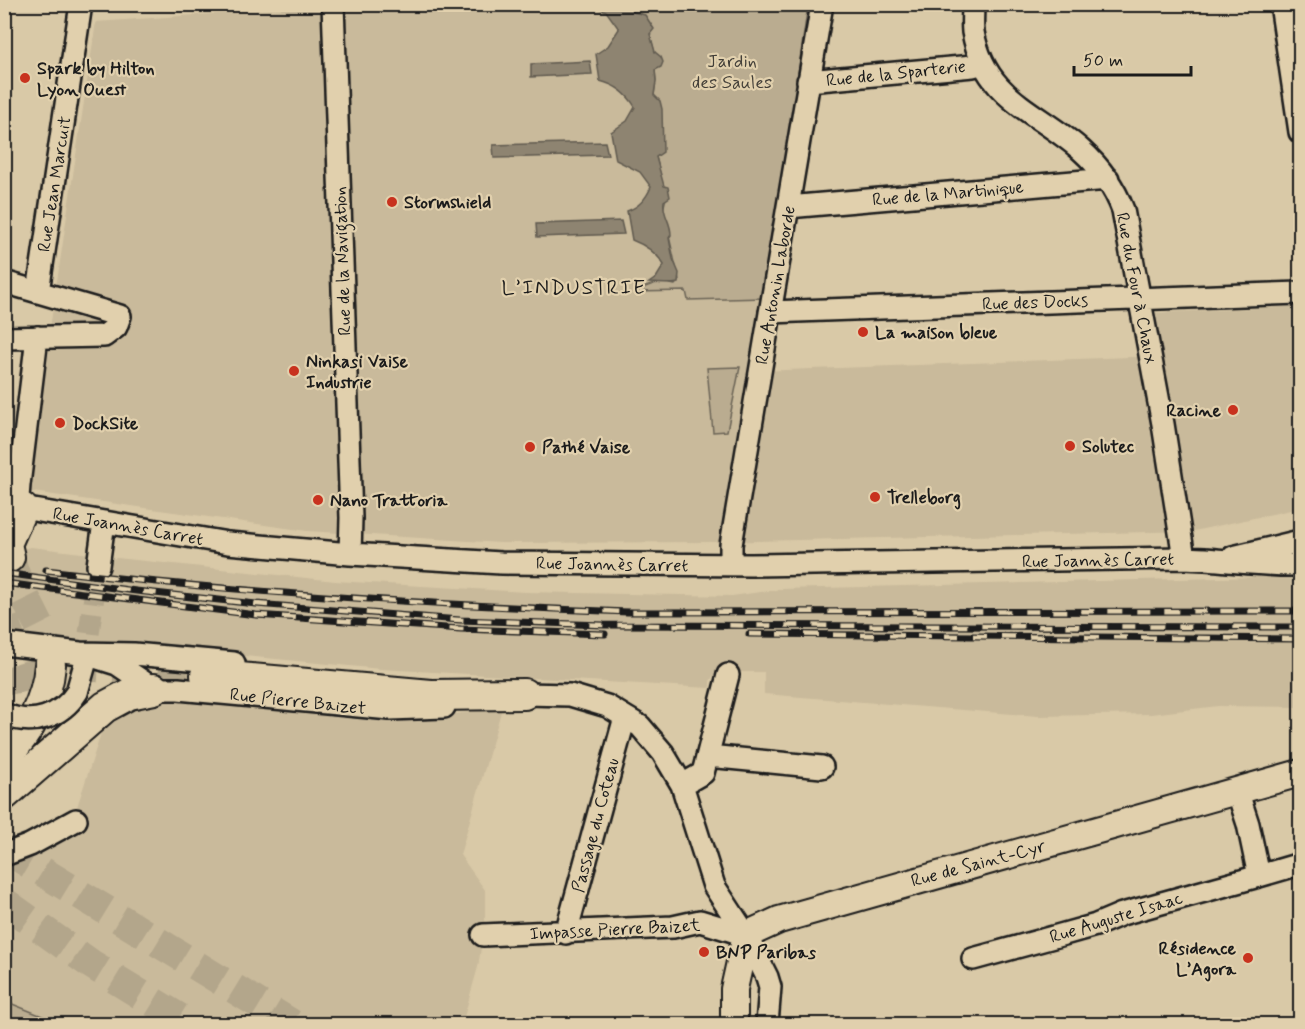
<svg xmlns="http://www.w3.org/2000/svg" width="1305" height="1029" viewBox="0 0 1305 1029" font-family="Mynerve,sans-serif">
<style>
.built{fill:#c9ba9b}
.green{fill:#baac90;stroke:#6b6456;stroke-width:1.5}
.water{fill:#8e8471;stroke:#605a4f;stroke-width:1.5}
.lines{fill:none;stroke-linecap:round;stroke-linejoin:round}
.minor-tunnel{stroke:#b3a68b;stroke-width:21;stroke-dasharray:21 10;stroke-linecap:butt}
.highway-tunnel{stroke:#b3a68b;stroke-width:30;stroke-dasharray:30 15;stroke-linecap:butt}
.minor-casing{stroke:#1c1c1c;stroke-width:26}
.major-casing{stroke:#1c1c1c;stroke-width:30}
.highway-casing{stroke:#1c1c1c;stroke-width:34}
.minor{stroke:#e1d0ad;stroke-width:21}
.major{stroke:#e1d0ad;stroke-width:26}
.highway{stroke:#e1d0ad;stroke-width:30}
.rail-casing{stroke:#1c1c1c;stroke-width:7}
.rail{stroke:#e1d0ad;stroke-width:4.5;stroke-dasharray:14;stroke-linecap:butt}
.minor-bridge-casing{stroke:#1c1c1c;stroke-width:26;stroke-linecap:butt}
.minor-bridge{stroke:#e1d0ad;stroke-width:21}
.poi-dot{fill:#c8321e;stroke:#e1d0ad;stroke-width:2}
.labels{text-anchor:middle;stroke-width:4.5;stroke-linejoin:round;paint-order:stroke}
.park-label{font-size:18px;fill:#444039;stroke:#e1d0ad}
.poi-label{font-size:18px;font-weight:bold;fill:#1c1c1c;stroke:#e1d0ad;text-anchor:start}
.street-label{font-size:18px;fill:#1c1c1c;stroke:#e1d0ad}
.quarter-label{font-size:21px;letter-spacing:1.5px;fill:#1c1c1c;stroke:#e1d0ad}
</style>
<rect width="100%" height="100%" fill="#d9c9a7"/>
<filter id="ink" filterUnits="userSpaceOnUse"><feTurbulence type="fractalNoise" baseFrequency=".0167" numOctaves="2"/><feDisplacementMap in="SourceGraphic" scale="12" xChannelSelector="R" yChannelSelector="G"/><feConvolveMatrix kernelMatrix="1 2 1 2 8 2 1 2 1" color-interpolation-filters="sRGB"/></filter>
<g filter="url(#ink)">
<path class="built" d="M352,4L662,5L688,300L765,298L759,371L1158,356L1151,313L1300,306V508L1194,531L714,542L501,543L307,531L5,488V404L38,408L96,22Z
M31,547L90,554L106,568L111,559L117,558L335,581L525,592L732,596L782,589L1300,576V707L1218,706L1151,714L1038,716L764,694V672H716L710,681V688L381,669L4,633L5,551L20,553L26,548Z
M162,700L415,719L502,708L460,855L485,890V923L478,967L462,1024H62L5,1001L4,867L31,855L71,808L77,807L105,721Z"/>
<path class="green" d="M631,4H715L716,7L808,5L765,298L688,300L686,291L634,292C651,285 656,280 675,285L679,280L663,210L666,198L656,157L659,154L656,99L654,95L656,81L655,70L657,68C654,49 651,23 633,12Z
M740,367L727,431L713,432L707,368Z
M4,1001H5L62,1024H5Z"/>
<path class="water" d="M591,5H631L633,12L645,15L654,29L650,34L655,52L661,57L663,62L661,67L655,70L656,81L654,95L660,101L662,109L663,152L656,157L664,186L668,187L670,197L664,201C662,215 671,221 671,235L669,238L673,259L679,273L678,283C673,285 657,283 649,283L656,278L664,265C657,253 645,245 632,240L627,211C639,207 646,199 651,187L640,172L616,160L611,132L627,121L635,107C627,93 616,85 600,81L596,54L608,46L619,29L606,11Z
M590,61L592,74L531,77V64Z
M605,142L608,155L494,158L493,145Z
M621,221L624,234L537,237L536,224Z"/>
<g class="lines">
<path class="minor-tunnel" d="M85,664L98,566"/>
<path class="highway-tunnel" d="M9,557L19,585L42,631L50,665
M4,620L20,668L26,700
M33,691C49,670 54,667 80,666L206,675
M4,848L292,1024
M4,902L91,964L189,1024"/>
<g class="minor-casing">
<path id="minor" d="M333,4L351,518L350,554
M973,4C973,13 972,23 973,32C985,99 1037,111 1081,150C1100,167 1114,186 1123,210L1163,424L1184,558
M1281,4L1300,132
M808,81L973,66L983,63
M788,207L1108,179
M4,282L120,316L116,327L104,336L4,338
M38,292L81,4
M770,312L1300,293
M4,505L228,543L350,554L501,563L751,565L1184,558C1223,559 1261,566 1300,565
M22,508L18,498L19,485L37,337
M1233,557L1300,541
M731,565V545L822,4
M98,566L104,522
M4,644L80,653L134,654L234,663
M98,658L117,664L154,689H178L390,709L444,707
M512,690L524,694L570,695L607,706L640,726L663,753L682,785L714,886L746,935L767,977L770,987L767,1024
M77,692L85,664
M708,756L822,767
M682,785L703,773L728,675
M4,855L30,845L76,820
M1259,876L1300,864
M566,933L625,717
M483,935L673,927L700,921L746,935
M973,959L1057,936L1096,925L1122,914L1259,876L1248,824L1237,790"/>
</g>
<g class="major-casing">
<path id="major" d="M734,1024V989L746,935L779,920L1300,773"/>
</g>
<g class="highway-casing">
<path id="highway" d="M9,557L6,544L22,508
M206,675L431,695L524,694
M4,759C29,731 47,702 50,665
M4,795L105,707L129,694L154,689"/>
</g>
<use href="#minor" class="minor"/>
<use href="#major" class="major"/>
<use href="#highway" class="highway"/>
<g class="rail-casing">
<path id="rail" d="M46,570C240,593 434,605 628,612L1300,611
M4,573L136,591L256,604L460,620L604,625L1300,627
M4,583L256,615L461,629L605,634
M749,634L1300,639"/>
</g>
<use href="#rail" class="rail"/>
<g class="minor-bridge-casing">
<path id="minor-bridge" d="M4,714C32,727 61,717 77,692"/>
</g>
<use href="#minor-bridge" class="minor-bridge"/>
</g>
</g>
<g class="poi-dot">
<circle cx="25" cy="78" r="6"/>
<circle cx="392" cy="202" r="6"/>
<circle cx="863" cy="332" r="6"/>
<circle cx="294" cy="371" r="6"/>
<circle cx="1233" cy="410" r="6"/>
<circle cx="60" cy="423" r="6"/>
<circle cx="1070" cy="446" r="6"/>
<circle cx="530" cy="447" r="6"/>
<circle cx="875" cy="497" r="6"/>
<circle cx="318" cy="500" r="6"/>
<circle cx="704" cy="952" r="6"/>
<circle cx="1248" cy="958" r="6"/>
</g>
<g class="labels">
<g class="park-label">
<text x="732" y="67">Jardin<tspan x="732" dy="21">des Saules</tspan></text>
</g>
<g class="poi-label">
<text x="37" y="74">Spark by Hilton<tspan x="37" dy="21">Lyon Ouest</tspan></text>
<text x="404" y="208">Stormshield</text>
<text x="875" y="338">La maison bleue</text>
<text x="306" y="367">Ninkasi Vaise<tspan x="306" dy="21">Industrie</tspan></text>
<text x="1221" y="416" text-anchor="end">Racine</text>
<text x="72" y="429">DockSite</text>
<text x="1082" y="452">Solutec</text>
<text x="542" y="453">Pathé Vaise</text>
<text x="887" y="503">Trelleborg</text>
<text x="330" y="506">Nano Trattoria</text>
<text x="1236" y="954" text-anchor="end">Résidence<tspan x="1236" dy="21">L’Agora</tspan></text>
<text x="716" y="958">BNP Paribas</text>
</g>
<g class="street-label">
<text transform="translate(896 73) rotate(-6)" y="6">Rue de la Sparterie</text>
<text transform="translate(54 184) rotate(-81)" y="6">Rue Jean Marcuit</text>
<text transform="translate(948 193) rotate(-5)" y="6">Rue de la Martinique</text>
<text transform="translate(342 261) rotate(-92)" y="6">Rue de la Navigation</text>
<text transform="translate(775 285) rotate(-80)" y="6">Rue Antonin Laborde</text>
<text transform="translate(1137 288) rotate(79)" y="6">Rue du Four à Chaux</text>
<text transform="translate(1035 302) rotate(-2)" y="6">Rue des Docks</text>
<text transform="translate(128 526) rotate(10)" y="6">Rue Joannès Carret</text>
<text transform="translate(1098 560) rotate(-1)" y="6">Rue Joannès Carret</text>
<text transform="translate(612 564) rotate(1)" y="6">Rue Joannès Carret</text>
<text transform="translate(298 701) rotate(6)" y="6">Rue Pierre Baizet</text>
<text transform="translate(595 825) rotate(-75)" y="6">Passage du Coteau</text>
<text transform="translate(978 863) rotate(-15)" y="6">Rue de Saint-Cyr</text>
<text transform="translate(1116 917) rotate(-17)" y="6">Rue Auguste Isaac</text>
<text transform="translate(615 929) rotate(-3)" y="6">Impasse Pierre Baizet</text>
</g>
<g class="quarter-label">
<text x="574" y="294">L’INDUSTRIE</text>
</g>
</g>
<rect width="1305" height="1029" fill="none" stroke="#e1d0ad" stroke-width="24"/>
<rect x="12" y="12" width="1281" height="1005" fill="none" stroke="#1c1c1c" stroke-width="2" filter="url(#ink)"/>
<path d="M1074 66v9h117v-9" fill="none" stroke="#1c1c1c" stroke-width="3"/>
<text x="1083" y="66" font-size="18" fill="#1c1c1c" stroke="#e1d0ad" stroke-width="4.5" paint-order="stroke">50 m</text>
</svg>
